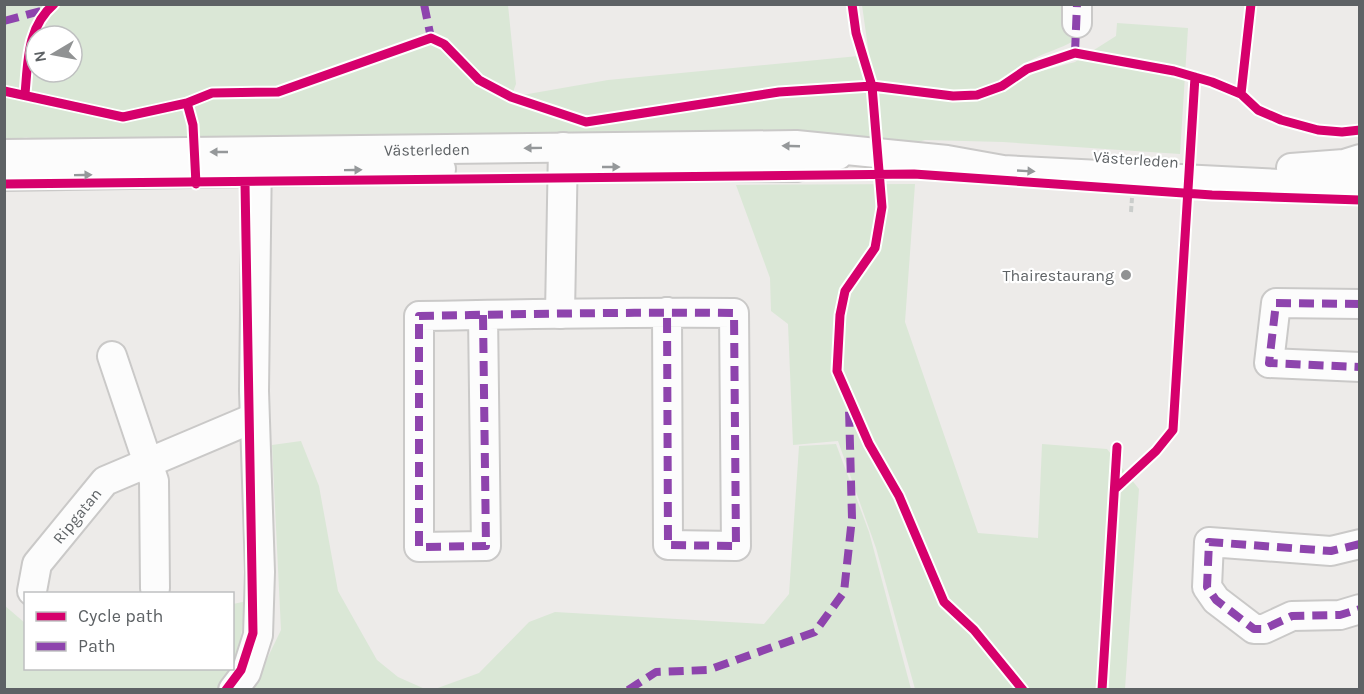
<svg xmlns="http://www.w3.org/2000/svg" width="1364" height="694" viewBox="0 0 1364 694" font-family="Karla,sans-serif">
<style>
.green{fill:#dae7d6;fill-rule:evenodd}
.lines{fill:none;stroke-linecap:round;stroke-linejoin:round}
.minor-casing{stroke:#cac9c8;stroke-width:32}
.path{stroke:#cacdcb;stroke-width:4;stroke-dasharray:6 3;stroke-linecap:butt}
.minor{stroke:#fcfcfc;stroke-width:28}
.quiet{stroke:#8e44ad;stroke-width:8;stroke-dasharray:15 8;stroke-linecap:butt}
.cycleway-casing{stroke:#fff;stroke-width:13}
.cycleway{stroke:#d6006c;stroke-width:9}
.oneway{fill:#95989a}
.poi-dot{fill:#909293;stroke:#fff;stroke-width:2}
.labels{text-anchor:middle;stroke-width:4.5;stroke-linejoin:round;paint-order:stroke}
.street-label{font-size:16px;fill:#5e6265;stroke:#fff}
.poi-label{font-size:16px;fill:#5e6265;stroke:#fff;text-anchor:end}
</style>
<rect width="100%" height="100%" fill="#edebe9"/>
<path class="green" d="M5,5H508L516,84L511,97L608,80L869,55L862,5H1092C1085,47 1065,43 1033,59C1025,63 1017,71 1010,76L1014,85L1034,73L1075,62L1116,36L1117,23L1188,28L1180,154L1003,142L925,140L905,146H49C34,135 21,135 5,144ZM36,36H72V72H36Z
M915,184L905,322L978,533L1038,538L1042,444L1107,449L1139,489L1125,689H915L876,548L838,441L793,445L788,324L771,311L770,278L736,185Z
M301,441L319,486L338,591L377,660L398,677L425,689L252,690L281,630L272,445Z
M836,444L869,532L911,689H435L479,673L529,622L555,612L764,624L789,594L799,446Z
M247,601L237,658L233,665V604Z
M4,605L25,623L26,668L230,669L217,689H5Z"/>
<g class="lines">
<g class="minor-casing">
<g id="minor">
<path d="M1077,4V23"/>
<path id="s1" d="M4,154L796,145L947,160L1003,170L1360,188"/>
<path d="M574,166L796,167L838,155"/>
<path d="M1291,168L1344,164L1360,159"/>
<path d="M4,176L441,169"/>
<path d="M1360,304L1276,303L1269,363L1360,367"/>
<path d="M560,314L563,147"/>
<path d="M483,315L486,546L419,547V316C524,314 629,312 734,313L736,546L668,545L667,312"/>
<path d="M112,356L154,481L155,588"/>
<path d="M1360,544L1331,551L1209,542L1207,587L1216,600L1254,629H1264L1292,616L1340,615L1360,609"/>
<path id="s2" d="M32,591L37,564L105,481L254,418"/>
<path d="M233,690L246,673L258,635L260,572L254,391L257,153"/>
</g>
</g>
<path class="path" d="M1131,212L1132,198"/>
<use href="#minor" class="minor"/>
<path class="quiet" d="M424,4L431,38
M4,21L48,9
M1075,53L1077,4
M1360,304L1276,303L1269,363L1360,367
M483,315L486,546L419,547V316C524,314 629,312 734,313L736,546L668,545L667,312
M1360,544L1331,551L1209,542L1207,587L1216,600L1254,629H1264L1292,616L1340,615L1360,609
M628,690L656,672L708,670L815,632L844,592L852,518L849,409"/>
<g class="cycleway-casing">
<path id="cycleway" d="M4,91L123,117L187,103L212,93L278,92L431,38L444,44L479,80L511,97L586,122L779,92L872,86L856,33L852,4
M25,94C28,61 27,27 54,4
M1241,94L1251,4
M187,103L193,125L196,184
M4,184L914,174L1212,195L1360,200
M1115,489L1156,451L1173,430L1195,77
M226,690L241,670L253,633L245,183
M1023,690L974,630L944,602L899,496L869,444L837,371L840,315L845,291L875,248L882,207L872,86L953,96L977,95L1002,86L1027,69L1075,53L1174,71L1212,82L1241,94L1258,110L1281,120L1318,130L1342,132L1360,130
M1102,690L1117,447"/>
</g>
<use href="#cycleway" class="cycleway"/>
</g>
<defs><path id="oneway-solid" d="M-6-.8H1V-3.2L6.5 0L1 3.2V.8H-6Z" transform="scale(1.5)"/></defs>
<g class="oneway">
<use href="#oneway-solid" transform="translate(791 146) rotate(-178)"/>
<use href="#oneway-solid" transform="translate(533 148) rotate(179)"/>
<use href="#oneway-solid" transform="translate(219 152) rotate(180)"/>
<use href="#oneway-solid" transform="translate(611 167)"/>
<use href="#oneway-solid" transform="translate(353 170) rotate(-1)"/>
<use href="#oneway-solid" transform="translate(1026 171) rotate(3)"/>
<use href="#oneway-solid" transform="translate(83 175) rotate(-1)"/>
</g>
<circle class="poi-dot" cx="1126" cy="275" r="6"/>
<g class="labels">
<g class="street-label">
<text dy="6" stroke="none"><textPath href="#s1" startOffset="423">Västerleden</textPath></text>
<text transform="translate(1136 159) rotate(4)" y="6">Västerleden</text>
<text dy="6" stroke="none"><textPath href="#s2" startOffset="90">Ripgatan</textPath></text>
</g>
<g class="poi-label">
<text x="1114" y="281">Thairestaurang</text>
</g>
</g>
<rect width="1364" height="694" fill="none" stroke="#5e6265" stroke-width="12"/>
<rect x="24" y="592" width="210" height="78" fill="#ffffff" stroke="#bfc0c1" stroke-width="1.5"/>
<rect x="36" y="612" width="30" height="9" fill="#d6006c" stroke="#bfc0c1" stroke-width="1.5"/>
<text x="78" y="622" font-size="18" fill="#5e6265">Cycle path</text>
<rect x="36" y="642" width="30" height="9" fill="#8e44ad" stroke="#bfc0c1" stroke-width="1.5"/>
<text x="78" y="652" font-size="18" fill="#5e6265">Path</text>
<g transform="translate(54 54) rotate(260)"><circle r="28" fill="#ffffff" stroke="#bfc0c1" stroke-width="1.5"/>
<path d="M0-4.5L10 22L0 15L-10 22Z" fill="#909293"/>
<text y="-9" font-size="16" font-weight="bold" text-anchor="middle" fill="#5e6265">N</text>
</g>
</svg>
